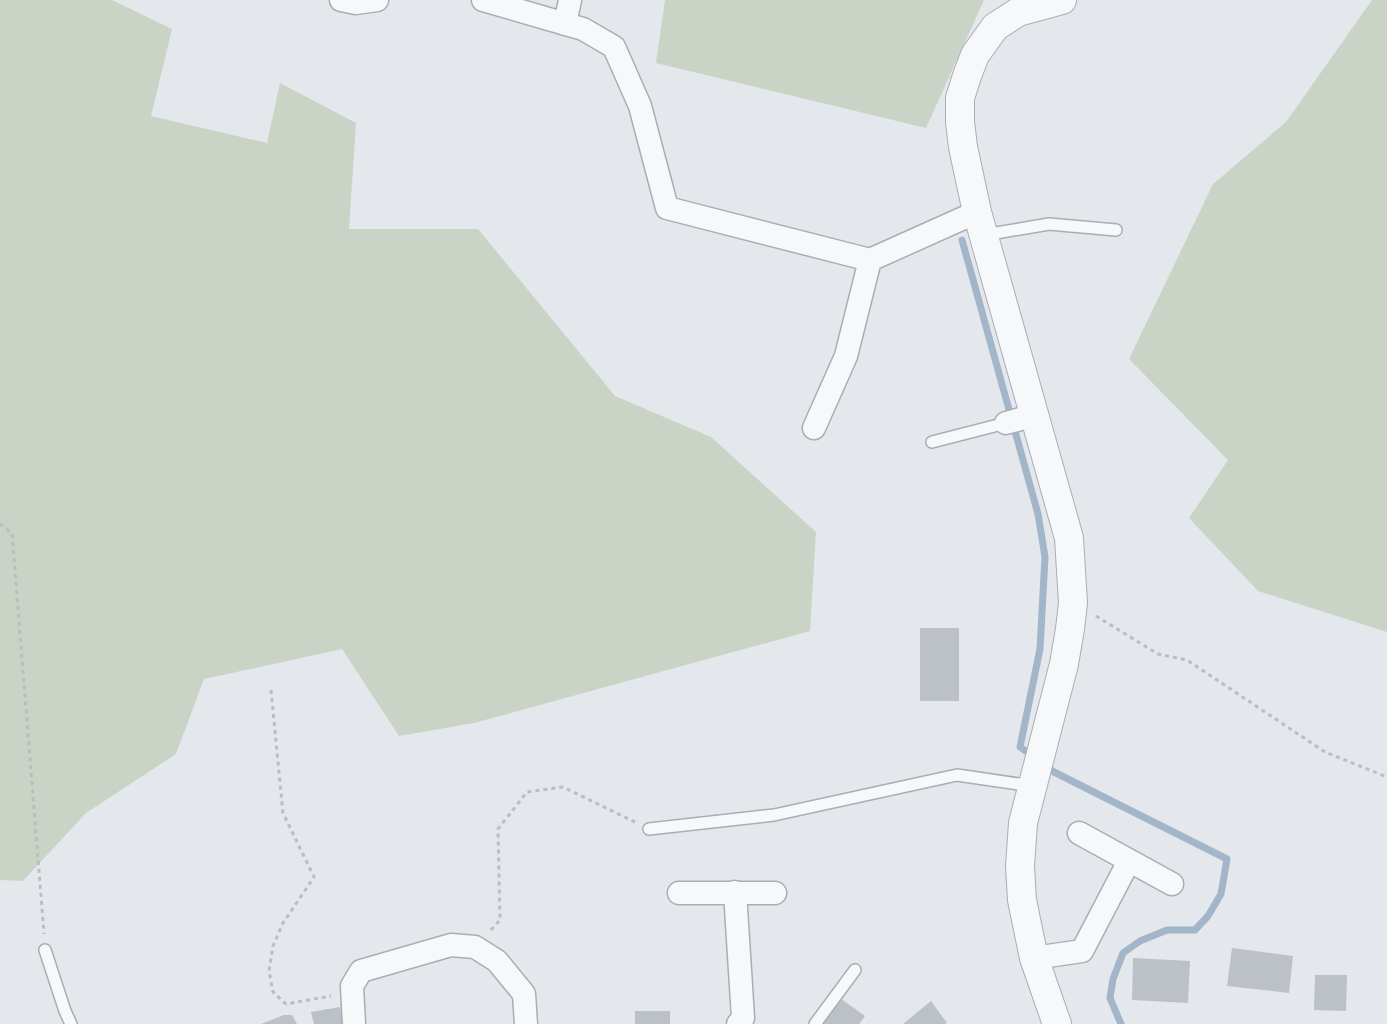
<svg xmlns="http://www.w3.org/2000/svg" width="1387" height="1024" viewBox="0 0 1387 1024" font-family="'Alegreya Sans',sans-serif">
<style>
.green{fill:#cad4c6}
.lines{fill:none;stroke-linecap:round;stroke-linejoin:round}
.stream{stroke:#a3b5c8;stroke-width:7}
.building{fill:#bcc0c7}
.service-casing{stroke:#a9aeb5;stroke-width:14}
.minor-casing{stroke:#a9aeb5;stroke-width:25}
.tertiary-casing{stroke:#a9aeb5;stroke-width:30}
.path{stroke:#babec2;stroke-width:3;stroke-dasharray:4 4;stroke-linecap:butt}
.service{stroke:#f7f8f9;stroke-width:11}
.minor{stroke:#f7f8f9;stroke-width:22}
.tertiary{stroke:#f7f8f9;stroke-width:28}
</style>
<rect width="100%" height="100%" fill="#e4e7eb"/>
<path class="green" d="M0,0H112L172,29L151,116L267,143L280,83L356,123L349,229H478L615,396L711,437L816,532L810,631L474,723L399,736L342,649L204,679L176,754L86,813L23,881L0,880Z
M665,0H984L926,128L656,63Z
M1372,0H1387V632L1258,591L1189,518L1228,460L1129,359L1213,184L1286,122Z"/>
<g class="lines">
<path class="stream" d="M962,240L1038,514L1045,557L1040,649L1020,747L1034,757
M1044,765L1054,772L1227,859L1221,894L1208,916L1195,930H1167L1140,941L1123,953L1113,979L1110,998L1121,1024"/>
</g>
<path class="building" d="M920,628H959V701H920Z
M1232,948L1293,956L1289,993L1227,986Z
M1133,958L1190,961L1188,1003L1132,1000Z
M1315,975H1347L1346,1011L1314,1010Z
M841,999L865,1016L859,1024H823Z
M931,1001L947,1023L945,1024H903Z
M340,1007L343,1024H314L311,1012Z
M635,1011H670V1024H635Z
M284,1015H292L297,1024H261Z"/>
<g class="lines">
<g class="service-casing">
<path id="service" d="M984,235L1049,224L1116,230
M932,442L1006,423
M649,829L774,815L957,775L1032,786
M45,950L65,1011L71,1024
M815,1024L855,970"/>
</g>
<g class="minor-casing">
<path id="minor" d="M341,0L356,3L377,0
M483,0L583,29L614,47L640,106L667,208L870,260L846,356L814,428
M565,24L570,0
M870,260L977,212
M1006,423L1035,415
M1079,833L1172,884
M735,892L743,1018L738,1024
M679,893H775
M1034,958L1082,951L1129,861
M354,1024L352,986L361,971L451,945L475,947L497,961L524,994L526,1024"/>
</g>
<g class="tertiary-casing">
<path id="tertiary" d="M1057,1024L1034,958L1022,900L1020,866L1023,823L1064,664L1070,629L1073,603L1069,538L977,212L963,147L960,122V98L967,76L975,55L995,27L1018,12L1062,0"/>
</g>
<path class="path" d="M0,524L12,533L44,934
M1096,616L1158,654L1187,660L1325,752L1387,777
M271,690L283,813L314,877L283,923L273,946L269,971L273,992L286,1004L331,996
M491,930L500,920L498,829L527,792L563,787L635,822"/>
<use href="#service" class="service"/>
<use href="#minor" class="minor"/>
<use href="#tertiary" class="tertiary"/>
</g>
</svg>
